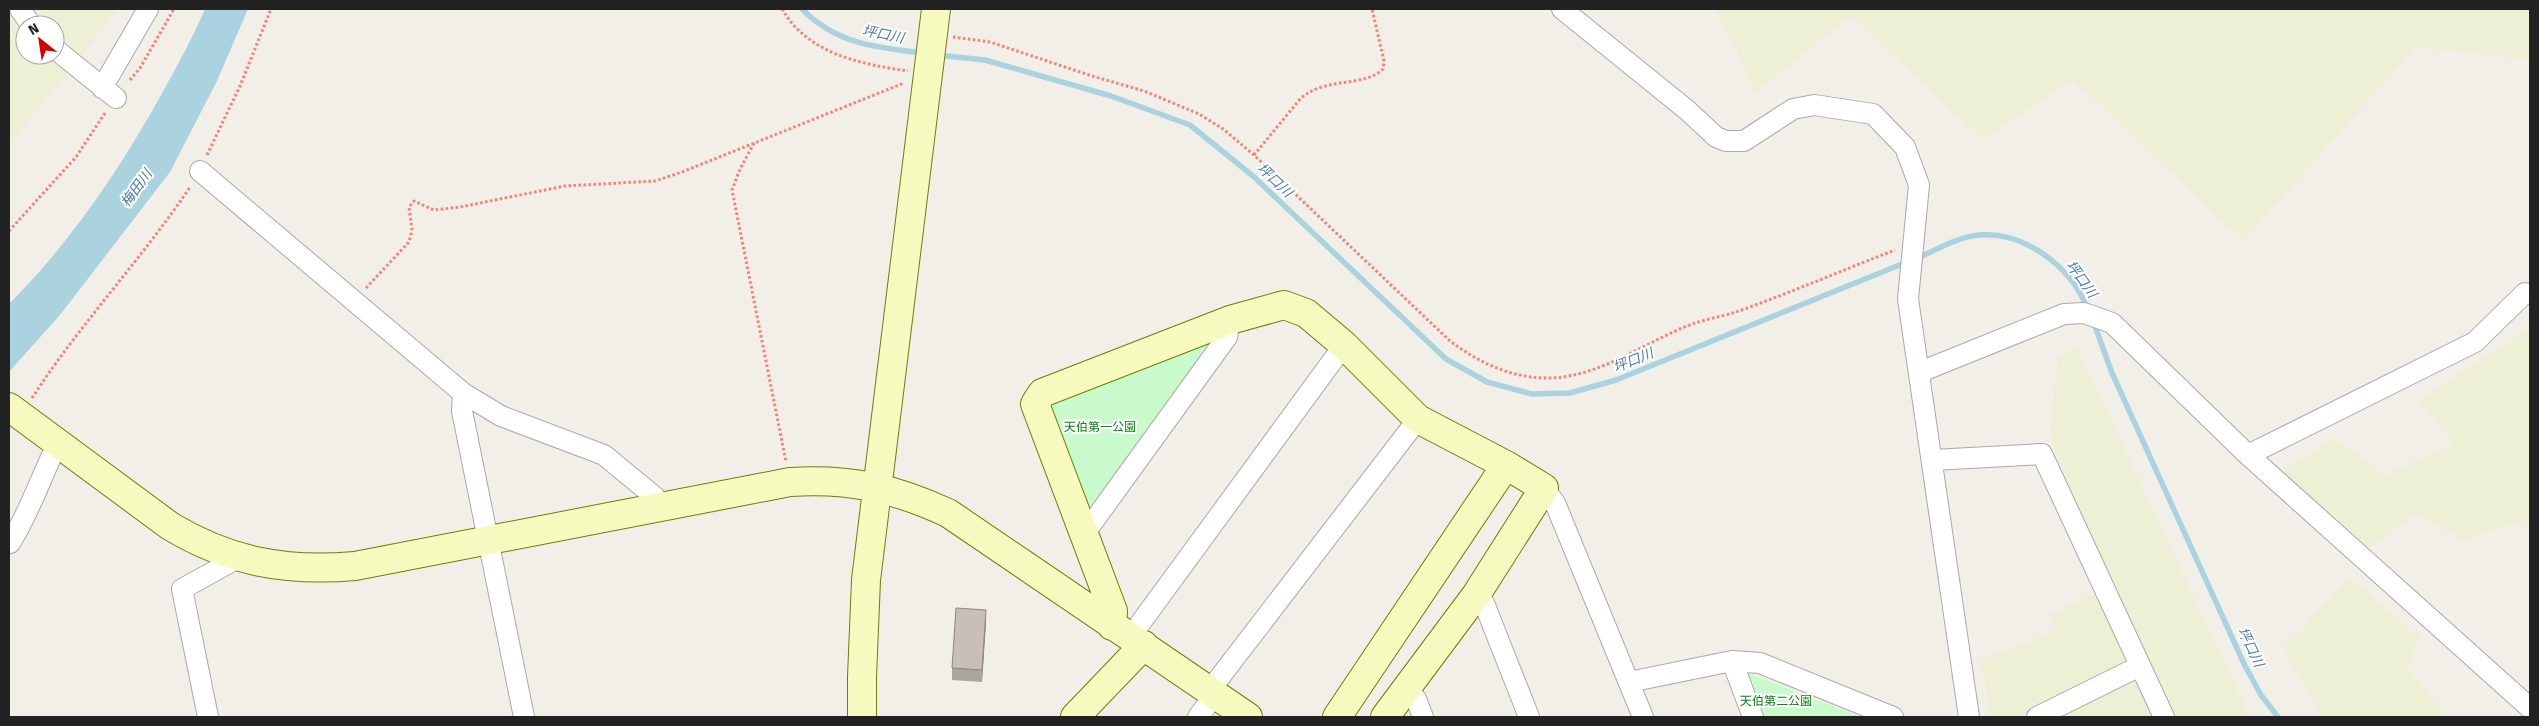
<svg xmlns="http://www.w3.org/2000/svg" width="2539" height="726" viewBox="0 0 2539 726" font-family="'Fira Sans','Noto Sans JP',sans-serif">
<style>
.farmland{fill:#eef0d5;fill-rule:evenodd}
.park{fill:#c8facc}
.water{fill:#aad3df}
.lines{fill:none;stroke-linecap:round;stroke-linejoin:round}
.stream{stroke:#aad3df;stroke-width:5.5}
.street-casing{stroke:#a9a9a9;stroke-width:22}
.secondary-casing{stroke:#707d05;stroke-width:30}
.path{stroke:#fa8072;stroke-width:3;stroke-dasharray:2.5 2.5;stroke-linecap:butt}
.street{stroke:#fff;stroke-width:20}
.secondary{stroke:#f7fabf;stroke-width:28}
.wall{fill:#aba49e}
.shaded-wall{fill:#8b8681}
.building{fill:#c7bfb8;stroke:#8b8681}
.labels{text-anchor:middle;stroke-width:4;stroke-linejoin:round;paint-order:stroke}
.park-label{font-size:12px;fill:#0c8416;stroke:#fff}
.water-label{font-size:14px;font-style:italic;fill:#4a7aab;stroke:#fff}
</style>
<rect width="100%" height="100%" fill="#f2efe9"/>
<path class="farmland" d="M9,9H119L9,145ZM25,25H55V55H25Z
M1715,9H2530V60L2416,47L2243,241L2073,80L1983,140L1851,16L1756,93Z
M2530,328V520L2462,540L2417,513L2367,550L2280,473L2334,438L2385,475L2453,444L2419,400Z
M2077,347L2250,717H1989L1981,660L2056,631L2050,615L2108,587L2050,437L2057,358Z
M2349,577L2420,637L2407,667L2447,717H2322L2283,649Z"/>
<path class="park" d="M1215,338L1089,511L1046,403Z
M1747,673L1860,717H1764Z"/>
<path class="water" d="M205,9H248L217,81L170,172L60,315L9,372V304C70,243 118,172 160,97C176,68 192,39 205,9Z"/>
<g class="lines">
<path class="stream" d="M802,9C836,44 877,48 923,53
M937,55L985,60L1111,96L1190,125L1253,176L1446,359L1487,382L1532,394L1570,393L1616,380L1907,262
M1915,259C1933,252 1953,239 1972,236C2021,228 2071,265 2088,310
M2093,321L2112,373L2245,666L2261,695L2278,717"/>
<g class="street-casing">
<path id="street" d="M20,9L31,25
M1562,9L1687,110L1716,137L1726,141H1744L1793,109L1814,105L1873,114L1905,147L1919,185L1908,299L1969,717
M55,49L116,98
M102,88L148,9
M200,171L463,393L462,411L524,717
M1920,372L2064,314L2084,313L2112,323L2248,455L2530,708
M463,393L501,416L604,455L655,497L661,507
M2248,455L2475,342L2525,293
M1933,460L2042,454L2164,717
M1544,488L1555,503L1643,717
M1085,533L1227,337L1230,320
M10,543C30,512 41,476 58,443
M1476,595L1484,603L1529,717
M1131,636L1344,345
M1732,661L1753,717
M1629,682L1732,661L1760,663L1893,717
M1407,688L1416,699L1423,717
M1210,690L1418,419
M208,717L182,589L238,558
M1198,717L1215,694
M2037,717L2140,666"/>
</g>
<g class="secondary-casing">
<path id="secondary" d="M9,407L170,526C230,562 286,572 355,566L790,482C849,478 894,488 948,513L1248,717
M1112,626L1113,611L1035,404L1042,393L1230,320L1284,305L1306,313L1344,345L1418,419L1506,465L1544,488L1476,595L1385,717
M862,717V677L866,580L936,9
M1075,717L1144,645
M1337,717L1506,465"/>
</g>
<path class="path" d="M782,9C808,54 860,64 908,71
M953,37L990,42L1092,76L1144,91L1199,114L1223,129L1254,155L1450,341C1479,363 1513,379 1551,378C1602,376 1645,342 1692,324C1707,319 1724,316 1739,311C1792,292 1843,270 1895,250
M130,80L140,68L174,9
M754,143L740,169L732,190L786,462
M207,155L240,86L271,9
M1254,155L1301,98C1328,76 1363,88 1383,69L1384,61L1372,9
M9,231L76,157L105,113
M366,288L409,242L412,230L409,207L414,201L434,210L460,207L565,186L655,181L682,172L904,83
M32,398C80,324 141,260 190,187"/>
<use href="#street" class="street"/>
<use href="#secondary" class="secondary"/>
</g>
<path class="wall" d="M986,622L982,682L952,680V668Z"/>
<path class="shaded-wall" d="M986,610V622L982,682V670Z"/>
<path class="building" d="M956,608L986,610L982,670L952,668Z"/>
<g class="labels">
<g class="park-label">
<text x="1100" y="431">天伯第一公園</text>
<text x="1776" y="705">天伯第二公園</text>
</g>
<g class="water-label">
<text transform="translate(883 34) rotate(11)" y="5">坪口川</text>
<text transform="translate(1275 180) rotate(43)" y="5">坪口川</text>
<text transform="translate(136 188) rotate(-54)" y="5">梅田川</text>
<text transform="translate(2082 279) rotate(54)" y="5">坪口川</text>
<text transform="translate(1633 360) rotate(-22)" y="5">坪口川</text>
<text transform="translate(2251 647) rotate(64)" y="5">坪口川</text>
</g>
</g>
<rect width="2539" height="726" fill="none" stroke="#222222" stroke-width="20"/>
<g transform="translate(40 40) rotate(330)"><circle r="24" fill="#ffffff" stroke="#a7a7a7"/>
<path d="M0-4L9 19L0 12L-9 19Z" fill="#d40000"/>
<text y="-8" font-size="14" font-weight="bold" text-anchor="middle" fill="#222222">N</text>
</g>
</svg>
